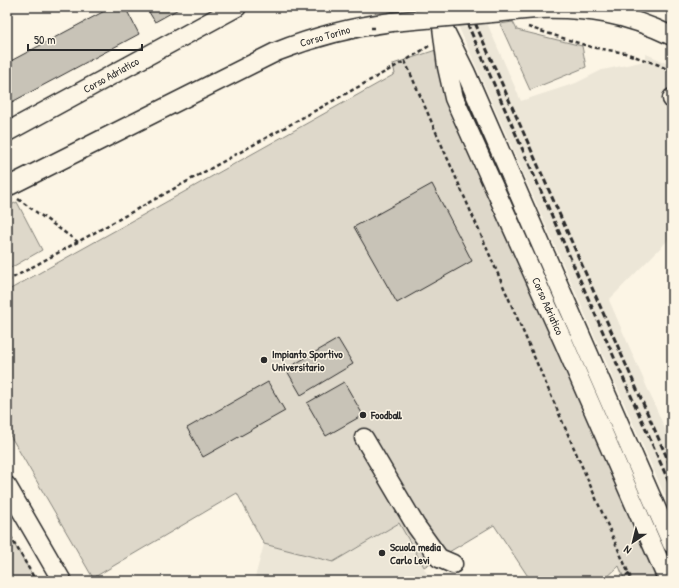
<svg xmlns="http://www.w3.org/2000/svg" width="679" height="588" viewBox="0 0 679 588" font-family="'Patrick Hand',sans-serif">
<style>
.built{fill:#ece6d7}
.green{fill:#ded8ca;stroke:#84827a}
.building{fill:#c8c3b7;stroke:#2b2b2b}
.lines{fill:none;stroke-linecap:round;stroke-linejoin:round}
.minor-casing{stroke:#2b2b2b;stroke-width:21}
.path{stroke:#2b2b2b;stroke-width:2.5;stroke-dasharray:4 3;stroke-linecap:butt}
.minor{stroke:#fcf5e5;stroke-width:18}
.rail{stroke:#2b2b2b;stroke-width:3;stroke-dasharray:6 3;stroke-linecap:butt}
.minor-bridge-casing{stroke:#2b2b2b;stroke-width:21;stroke-linecap:butt}
.path-bridge{stroke:#2b2b2b;stroke-width:2.5;stroke-dasharray:4 3;stroke-linecap:butt}
.minor-bridge{stroke:#fcf5e5;stroke-width:18}
.poi-dot{fill:#2b2b2b;stroke:#fcf5e5;stroke-width:1.5}
.labels{text-anchor:middle;stroke-width:3;stroke-linejoin:round;paint-order:stroke}
.street-label{font-size:11px;fill:#2b2b2b;stroke:#fcf5e5}
.poi-label{font-size:11px;font-weight:bold;fill:#2b2b2b;stroke:#fcf5e5;text-anchor:start}
</style>
<rect width="100%" height="100%" fill="#fcf5e5"/>
<filter id="ink" filterUnits="userSpaceOnUse"><feTurbulence type="fractalNoise" baseFrequency=".025" numOctaves="2"/><feDisplacementMap in="SourceGraphic" scale="8" xChannelSelector="R" yChannelSelector="G"/><feConvolveMatrix kernelMatrix="1 2 1 2 8 2 1 2 1" color-interpolation-filters="sRGB"/></filter>
<g filter="url(#ink)">
<path class="built" d="M450,7H480L521,101L576,83L602,70L646,61V54L672,65V236L609,300L672,445V512Z
M399,523L431,581H243L244,579L254,581L264,544L333,562Z"/>
<path class="green" d="M513,22L517,30L582,46L586,67L530,90L500,24Z
M436,50L660,581H625L619,566L603,581H531L494,525L424,567L399,523L333,562L264,544L237,493L93,578L7,430V291L395,74L393,64Z
M17,202L42,250L7,270V207Z
M7,532L36,581H7Z"/>
<path class="building" d="M112,7H125L139,34L12,102L7,94V63Z
M146,7H182L155,22Z
M432,184L472,261L397,303L354,227Z
M338,339L353,364L301,395L286,369Z
M268,382L285,411L203,457L187,428Z
M344,382L363,415L326,436L307,403Z"/>
<g class="lines">
<g class="minor-casing">
<path id="minor" d="M433,7L466,73L672,544
M536,9C587,7 626,14 672,36
M442,27L447,67L454,98L564,343L668,581
M672,99V98
M7,132L237,7
M7,187L276,52C314,37 351,27 392,22
M364,438L416,526L439,558L453,564
M7,486L62,581"/>
</g>
<path class="path" d="M528,27L591,47L625,53L659,65L672,72
M429,46L405,61L632,581
M18,199L78,242
M7,281L405,61
M7,530L36,581
M621,581L629,573"/>
<use href="#minor" class="minor"/>
<path class="rail" d="M460,7L672,489
M468,7L672,469"/>
<g class="minor-bridge-casing">
<path id="minor-bridge" d="M392,22L536,9"/>
</g>
<path class="path-bridge" d="M371,28H377"/>
<use href="#minor-bridge" class="minor-bridge"/>
</g>
</g>
<g class="poi-dot">
<circle cx="264" cy="360" r="4"/>
<circle cx="363" cy="415" r="4"/>
<circle cx="382" cy="553" r="4"/>
</g>
<g class="labels">
<g class="street-label">
<text transform="translate(325 36) rotate(-16)" y="4">Corso Torino</text>
<text transform="translate(111 75) rotate(-29)" y="4">Corso Adriatico</text>
<text transform="translate(548 306) rotate(66)" y="4">Corso Adriatico</text>
</g>
<g class="poi-label">
<text x="272" y="358">Impianto Sportivo<tspan x="272" dy="13">Universitario</tspan></text>
<text x="371" y="419">Foodball</text>
<text x="390" y="551">Scuola media<tspan x="390" dy="13">Carlo Levi</tspan></text>
</g>
</g>
<rect width="679" height="588" fill="none" stroke="#fcf5e5" stroke-width="24"/>
<rect x="12" y="12" width="655" height="564" fill="none" stroke="#2b2b2b" stroke-width="1.5" filter="url(#ink)"/>
<g transform="translate(633 542) rotate(215)" stroke="#fcf5e5" stroke-width="3" paint-order="stroke">
<path d="M0-3L7 15L0 10L-7 15Z" fill="#2b2b2b"/>
<text y="-6" font-size="11" font-weight="bold" text-anchor="middle" fill="#2b2b2b">N</text>
</g>
<path d="M28 44v6h114v-6" fill="none" stroke="#2b2b2b" stroke-width="2"/>
<text x="34" y="44" font-size="12" fill="#2b2b2b" stroke="#fcf5e5" stroke-width="3" paint-order="stroke">50 m</text>
</svg>
